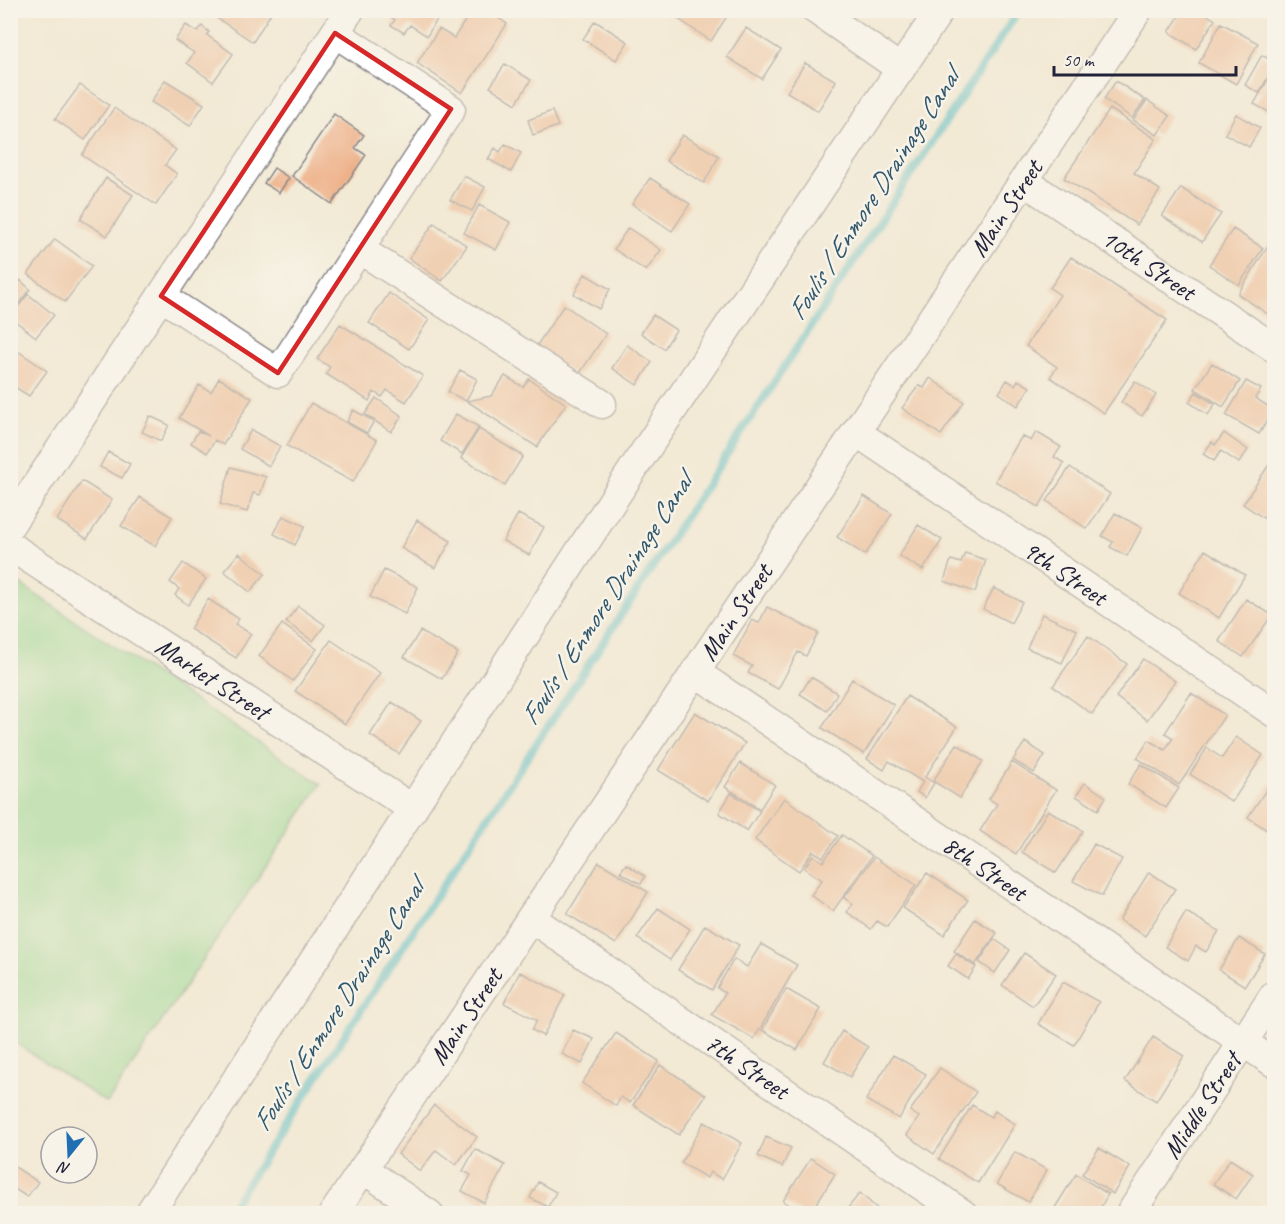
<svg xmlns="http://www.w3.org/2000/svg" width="1285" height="1224" viewBox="0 0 1285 1224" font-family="Caveat,sans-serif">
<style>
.green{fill:#93d892;stroke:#5a7d66;stroke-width:1.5}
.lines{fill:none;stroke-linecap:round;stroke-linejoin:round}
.stream{stroke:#4dbac6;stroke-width:8}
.building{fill:#eeb28b}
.street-casing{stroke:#8a8688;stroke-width:31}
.street{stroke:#fff;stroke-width:28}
.marked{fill:none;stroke:#d62828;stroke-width:4.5;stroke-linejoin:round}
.labels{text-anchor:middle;stroke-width:5;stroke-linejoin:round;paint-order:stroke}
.street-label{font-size:26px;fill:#22223b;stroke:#f7f3e8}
.water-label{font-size:27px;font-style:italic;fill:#31576c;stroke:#f7f3e8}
</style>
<rect width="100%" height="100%" fill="#f7f3e8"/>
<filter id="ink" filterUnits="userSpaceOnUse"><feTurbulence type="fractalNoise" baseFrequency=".0167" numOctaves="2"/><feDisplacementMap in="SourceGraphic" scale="12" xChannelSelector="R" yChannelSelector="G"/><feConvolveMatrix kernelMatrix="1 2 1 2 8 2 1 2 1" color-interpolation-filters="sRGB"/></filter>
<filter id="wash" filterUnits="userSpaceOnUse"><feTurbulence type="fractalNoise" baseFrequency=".008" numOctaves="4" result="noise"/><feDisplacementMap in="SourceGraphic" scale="24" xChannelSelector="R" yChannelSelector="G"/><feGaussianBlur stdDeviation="1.35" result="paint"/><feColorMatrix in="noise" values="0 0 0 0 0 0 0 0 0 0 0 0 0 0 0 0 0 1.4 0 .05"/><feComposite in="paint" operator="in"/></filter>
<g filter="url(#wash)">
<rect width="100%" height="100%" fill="#f2ead5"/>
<path class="green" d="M20,584L321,784L107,1103L11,1040L10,597Z"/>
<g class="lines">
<path class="stream" d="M227,1214L1019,10"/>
</g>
<g id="blocks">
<path class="building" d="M218,10H267L271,13L253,42L214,16Z
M380,10H443L427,36L410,25L404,33L391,25L395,20Z
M472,10H487L507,24L462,93L417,63L439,29L454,38Z
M677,10H731L711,41L674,16Z
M1183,10H1200L1215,20L1196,49L1169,32Z
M595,21L628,42L616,60L583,39Z
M1221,23L1258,43L1236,84L1199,63Z
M186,25L197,32L202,26L209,32L207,35L233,54L213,82L187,63L194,53L175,40Z
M746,28L781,50L762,79L727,57Z
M1262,55L1274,62V66L1259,93L1245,85Z
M805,63L836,81L818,111L787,92Z
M505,64L531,80L516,104L490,87Z
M1274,69V115L1254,104Z
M165,80L204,104L190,126L151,102Z
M1116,81L1145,100L1132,118L1104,99Z
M80,85L109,105L85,140L55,119Z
M1147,100L1170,116L1157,135L1133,120Z
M114,108L176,150L165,165L177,174L156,205L82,155Z
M1110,109L1156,139L1134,173L1160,190L1137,225L1064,178Z
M552,111L558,126L533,135L528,120Z
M334,114L364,135L355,148L366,155L332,204L292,176Z
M1236,114L1260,128L1249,147L1225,134Z
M682,135L719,156L704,183L666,161Z
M505,144L521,153L511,172L488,159L495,148L500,152Z
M274,168L289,178L279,193L264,183Z
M464,176L485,187L472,211L450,200Z
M106,178L133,195L107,236L80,219Z
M650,178L690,204L672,231L632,204Z
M1181,188L1221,214L1202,242L1162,216Z
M479,205L510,222L496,250L464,233Z
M434,223L467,246L442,281L409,258Z
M628,228L661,250L646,271L614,249Z
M1233,229L1263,248L1239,285L1209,265Z
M1274,236V318L1238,294Z
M55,239L92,266L65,302L28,274Z
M1071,257L1167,320L1104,413L1050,377L1057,367L1026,346L1060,295L1050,288Z
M585,274L610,289L599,309L574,294Z
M20,280L30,289L12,313L10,292Z
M389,293L429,320L409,349L369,323Z
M28,294L54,315L36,337L10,317Z
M564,305L606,334L578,376L535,348Z
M653,315L676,330L664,349L641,333Z
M340,324L423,376L406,402L387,390L382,397L374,392L369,401L326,374L330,367L317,359Z
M627,345L652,362L637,385L612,368Z
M12,347L47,371L29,396L10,384Z
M1212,363L1240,381L1223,407L1195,389Z
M460,370L477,379L466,401L448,392Z
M505,376L523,387L529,379L566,404L537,447L467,401L491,396Z
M219,378L252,398L223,445L215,440L207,453L191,443L198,431L209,436L179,418L199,385L211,392Z
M930,378L964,402L941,435L902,408L919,385L924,388Z
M1007,380L1015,385L1018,380L1030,387L1018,406L999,393Z
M1135,381L1156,395L1142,416L1121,402Z
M1246,381L1261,389L1255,398L1274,410L1259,434L1226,415Z
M1196,392L1215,404L1208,415L1189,402Z
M376,398L402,416L391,432L365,414Z
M311,403L377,440L353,482L287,446Z
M353,410L374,421L367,433L347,422Z
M456,414L479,427L462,454L440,441Z
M150,416L169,425L161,441L142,432Z
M479,429L523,456L505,485L461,458Z
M251,430L280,446L269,466L240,449Z
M1036,432L1061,447L1054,457L1064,463L1039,507L995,481L1022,436L1031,441Z
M1224,433L1248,450L1239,463L1221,451L1214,461L1203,454L1212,442L1215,445Z
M108,452L130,464L122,478L100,467Z
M1274,457V525L1243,504Z
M231,467L266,477L260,495L253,493L247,512L220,504Z
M1070,467L1110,494L1087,529L1047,501Z
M82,481L112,500L87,539L57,520Z
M864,496L892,514L865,555L837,537Z
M140,497L172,517L155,546L121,526Z
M1115,513L1142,528L1127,556L1110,547L1113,542L1102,536Z
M518,514L544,527L529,555L503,541Z
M283,516L305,526L295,545L274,534Z
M417,520L451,541L435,568L401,548Z
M918,525L942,540L923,570L899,556Z
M1205,550L1245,575L1219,618L1179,593Z
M239,553L265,574L250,592L224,571Z
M965,553L986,560L975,592L944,581L951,560L961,563Z
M183,563L206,579L188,605L175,595L179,589L170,582Z
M384,570L418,587L405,614L370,597Z
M994,588L1022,602L1011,623L983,609Z
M208,599L239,619L235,624L251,634L236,658L190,629Z
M1246,599L1272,615L1243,657L1219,641Z
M298,606L325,625L313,641L286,622Z
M767,607L818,633L806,656L798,652L778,689L748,673L752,666L733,656L752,620L759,623Z
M1042,614L1077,630L1062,663L1027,648Z
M282,624L317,649L293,681L259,656Z
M420,631L458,653L442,679L404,657Z
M1088,636L1127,664L1092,714L1053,686Z
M331,640L380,673L345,724L295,691Z
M1143,659L1175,681L1147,720L1116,697Z
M811,677L837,693L827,711L800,694Z
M852,679L894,705L864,754L822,728Z
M1191,693L1225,715L1179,785L1137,758L1149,740L1165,750L1173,738L1165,733Z
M907,696L957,727L925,777L934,783L925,798L917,792L923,782L889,761L884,770L867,759Z
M392,702L421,721L399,754L370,735Z
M695,712L745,743L708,801L658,770Z
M1236,737L1263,755L1232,802L1190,774L1207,748L1222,758Z
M1025,742L1045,755L1034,773L1013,760Z
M957,744L983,761L960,798L933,781Z
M1012,762L1056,790L1016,854L980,831L997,804L989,799Z
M740,763L775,785L760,809L725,787Z
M1141,764L1179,788L1166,808L1128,784Z
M1274,778V835L1248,817Z
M1085,783L1106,797L1098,810L1076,796Z
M731,793L760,811L747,831L719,813Z
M784,798L838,836L823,857L813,851L799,871L755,840Z
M1048,810L1083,831L1056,873L1022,852Z
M842,835L872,856L833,911L811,895L822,880L804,868L813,855L823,862Z
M1094,844L1122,859L1102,896L1073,881Z
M874,857L916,885L887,927L877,921L871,929L847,912L853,904L844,898Z
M599,862L648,892L616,944L567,914Z
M626,864L645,876L641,884L620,872Z
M1149,872L1175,889L1145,936L1119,920Z
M927,873L968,900L944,935L903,908Z
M658,908L690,929L670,960L637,938Z
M1186,912L1219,931L1206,952L1196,946L1188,961L1165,947Z
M975,919L997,933L975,965L954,951Z
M705,925L739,945L712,990L678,970Z
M1239,938L1265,954L1245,986L1219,970Z
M994,939L1010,950L995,973L979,962Z
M761,944L797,965L754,1039L712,1015L725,993L717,988L734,959L747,967Z
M1024,953L1056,974L1033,1006L1002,985Z
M956,954L976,967L968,979L948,966Z
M520,972L565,995L543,1036L532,1030L537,1020L504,1003Z
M1063,982L1099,1002L1074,1045L1038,1024Z
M786,989L821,1009L797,1050L762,1030Z
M573,1030L594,1039L582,1064L562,1054Z
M842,1031L868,1047L850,1077L824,1062Z
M616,1033L659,1061L630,1103L621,1097L616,1106L582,1083Z
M1153,1037L1184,1056L1156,1101L1125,1081Z
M893,1055L926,1074L899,1119L866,1100Z
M660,1065L706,1095L679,1135L633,1105Z
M940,1068L976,1092L934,1154L907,1135L919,1117L910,1111Z
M434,1105L477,1137L456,1165L436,1150L420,1171L398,1154Z
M972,1105L991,1117L995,1111L1015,1124L978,1183L939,1159Z
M704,1122L742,1143L722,1179L710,1172L707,1178L681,1163Z
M766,1137L791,1148L782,1167L758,1156Z
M1099,1148L1130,1167L1113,1194L1082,1174Z
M475,1149L505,1165L484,1203L462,1191L471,1175L463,1171Z
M1015,1152L1047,1170L1028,1202L997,1184Z
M811,1158L835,1174L810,1214H803L783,1201Z
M1230,1159L1253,1174L1236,1199L1213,1184Z
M12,1165L38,1182L27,1197L10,1186V1168Z
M1076,1174L1108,1194L1097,1214H1051Z
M538,1182L556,1192L548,1207L530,1198Z
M860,1193L883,1214H843Z"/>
</g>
</g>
<g filter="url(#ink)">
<use href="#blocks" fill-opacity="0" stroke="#8a8688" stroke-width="1.5"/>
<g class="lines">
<g class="street-casing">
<g id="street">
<path d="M816,10L901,69"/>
<path id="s1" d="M1024,181L1274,348"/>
<path d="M359,249L602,404"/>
<path d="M161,296L278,373L451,109L335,33"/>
<path id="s2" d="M856,432L1274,713"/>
<path d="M10,525L350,10"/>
<path id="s3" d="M10,546L413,809"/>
<path id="s4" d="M695,672L1274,1063"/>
<path id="s5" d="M531,918L963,1214"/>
<path d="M363,1169L429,1214"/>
<path d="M149,1214L637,463L940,10"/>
<path id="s6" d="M333,1214L1138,10"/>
<path id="s7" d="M1130,1214L1274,995"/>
</g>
</g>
<use href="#street" class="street"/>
</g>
</g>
<path d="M0 0H1285V1224H0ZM335,33L451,109L278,373L161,296Z" fill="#f2ead5" fill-opacity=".55" fill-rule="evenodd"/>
<path class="marked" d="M335,33L451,109L278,373L161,296Z"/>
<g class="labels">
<g class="street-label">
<text dy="9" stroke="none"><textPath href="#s6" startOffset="1210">Main Street</textPath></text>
<text dy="9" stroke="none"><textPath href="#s1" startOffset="150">10th Street</textPath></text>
<text dy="9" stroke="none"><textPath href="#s2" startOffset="252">9th Street</textPath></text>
<text dy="9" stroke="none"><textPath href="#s6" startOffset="724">Main Street</textPath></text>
<text dy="9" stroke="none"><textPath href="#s3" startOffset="242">Market Street</textPath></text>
<text dy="9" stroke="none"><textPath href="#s4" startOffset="350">8th Street</textPath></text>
<text dy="9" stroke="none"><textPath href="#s6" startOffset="238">Main Street</textPath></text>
<text dy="9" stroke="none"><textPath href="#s5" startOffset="262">7th Street</textPath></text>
<text dy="9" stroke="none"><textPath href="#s7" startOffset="130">Middle Street</textPath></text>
</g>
<g class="water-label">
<text transform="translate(873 195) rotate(-57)" y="9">Foulis / Enmore Drainage Canal</text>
<text transform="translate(606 600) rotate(-57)" y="9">Foulis / Enmore Drainage Canal</text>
<text transform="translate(338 1006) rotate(-57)" y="9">Foulis / Enmore Drainage Canal</text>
</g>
</g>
<rect width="1285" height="1224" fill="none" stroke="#f7f3e8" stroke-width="36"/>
<g transform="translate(69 1155) rotate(198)"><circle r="28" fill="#f7f3e8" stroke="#a29fa3" stroke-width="1.5"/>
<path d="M0-4.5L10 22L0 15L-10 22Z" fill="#1f6fb2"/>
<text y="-9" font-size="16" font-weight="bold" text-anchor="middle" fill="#22223b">N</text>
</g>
<path d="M1054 66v9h182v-9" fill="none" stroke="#22223b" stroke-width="3"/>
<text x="1063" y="66" font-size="18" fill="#22223b" stroke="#f7f3e8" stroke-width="4.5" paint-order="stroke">50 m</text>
</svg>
